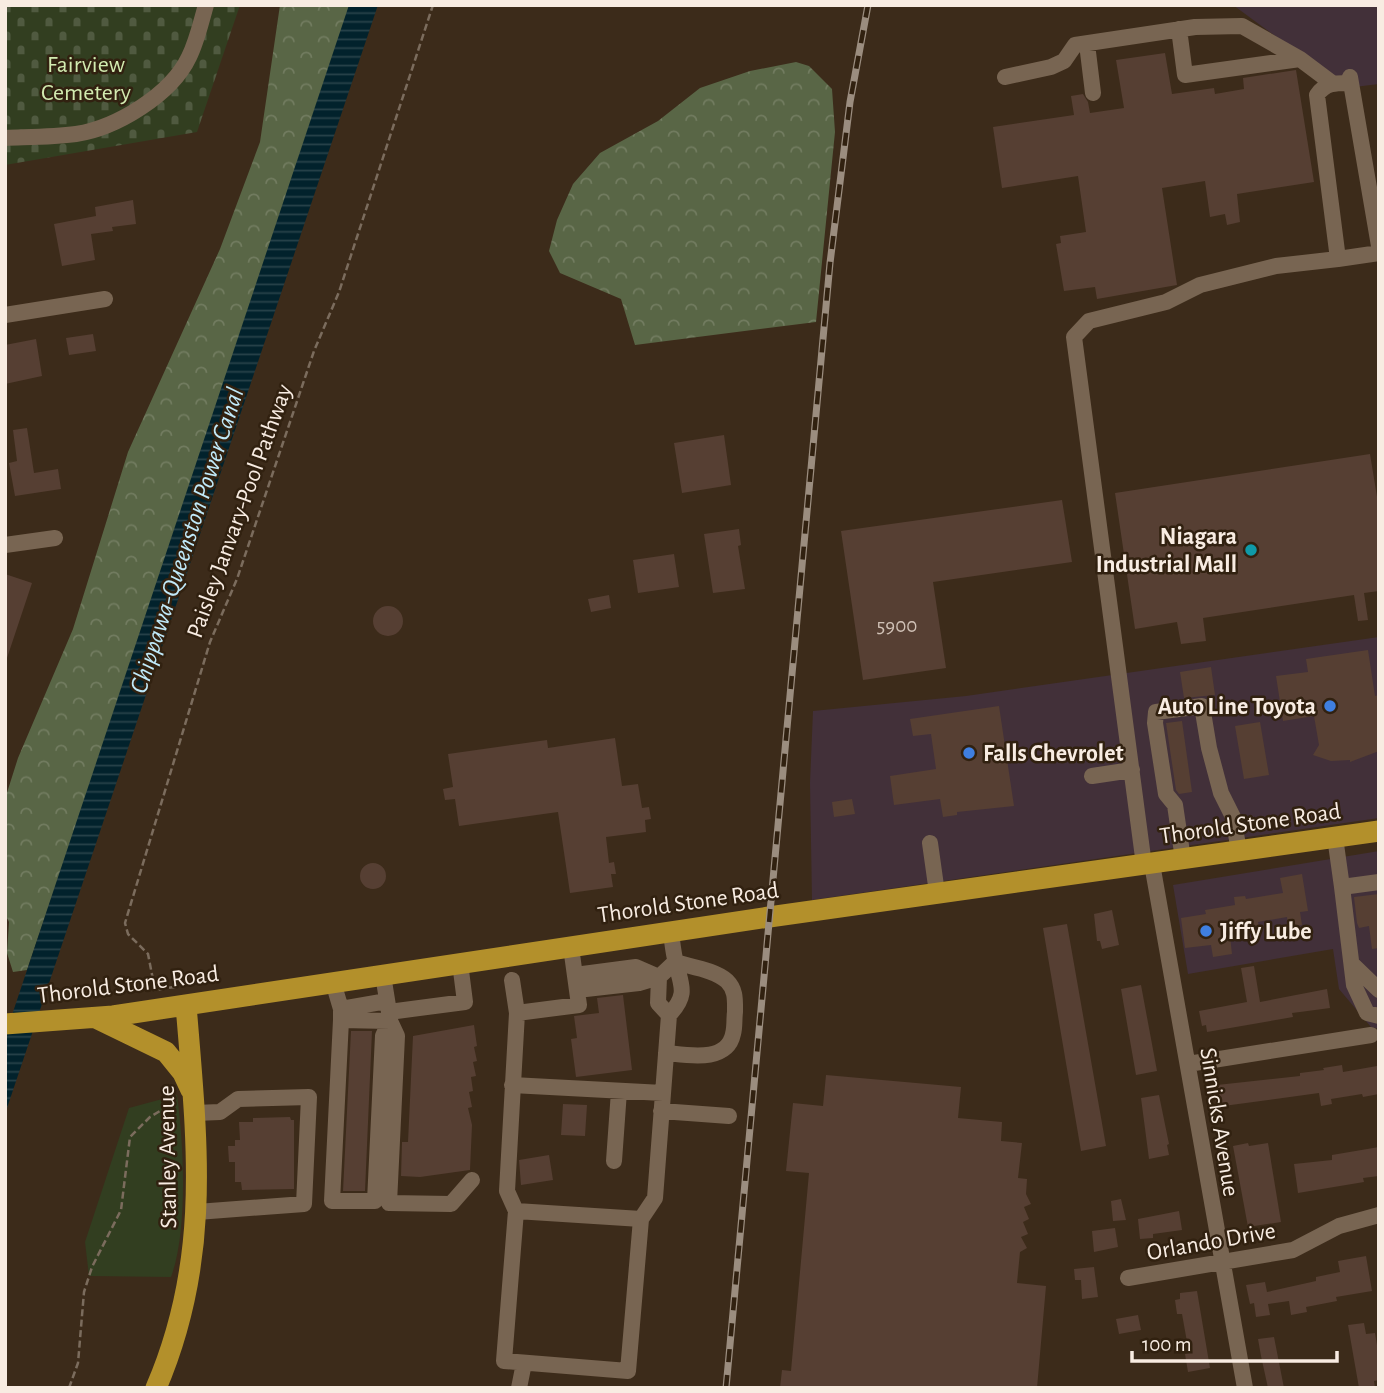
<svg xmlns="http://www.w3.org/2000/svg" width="1384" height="1393" viewBox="0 0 1384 1393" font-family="'Alegreya Sans',sans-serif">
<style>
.commercial{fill:#423039}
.forest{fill:url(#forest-crowns)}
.cemetery{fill:url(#cemetery-stones)}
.green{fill:#323e20}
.water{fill:url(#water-rules)}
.building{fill:#563f33}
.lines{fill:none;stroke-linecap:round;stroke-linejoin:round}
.path{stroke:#7b6c5d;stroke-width:2.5;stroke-dasharray:7 3.5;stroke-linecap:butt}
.minor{stroke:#786552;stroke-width:16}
.major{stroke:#b3902b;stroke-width:21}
.rail-casing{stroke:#9b8d7f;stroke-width:7}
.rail{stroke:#312110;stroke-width:4.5;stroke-dasharray:13;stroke-linecap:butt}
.culture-dot{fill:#0f9aa8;stroke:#312110;stroke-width:2.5}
.shop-dot{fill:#3f7fe0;stroke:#312110;stroke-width:2.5}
.labels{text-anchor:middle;stroke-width:5;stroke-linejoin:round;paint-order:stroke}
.number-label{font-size:21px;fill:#d0c1b6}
.park-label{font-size:24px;fill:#d2ebb0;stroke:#312110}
.street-label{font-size:24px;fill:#f8ece2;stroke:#312110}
.poi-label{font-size:24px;font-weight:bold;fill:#f8ece2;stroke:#312110;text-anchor:end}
.water-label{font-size:26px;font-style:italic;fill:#c0eafa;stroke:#312110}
</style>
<defs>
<pattern id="forest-crowns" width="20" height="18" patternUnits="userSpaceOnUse" patternTransform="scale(1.75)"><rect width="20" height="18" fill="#596646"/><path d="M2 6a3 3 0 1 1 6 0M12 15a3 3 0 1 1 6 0" fill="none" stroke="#727c60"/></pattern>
<pattern id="cemetery-stones" width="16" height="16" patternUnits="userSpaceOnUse" patternTransform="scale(1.75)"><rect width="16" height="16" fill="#323e20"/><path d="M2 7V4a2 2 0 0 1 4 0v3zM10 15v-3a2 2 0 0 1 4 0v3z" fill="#505a40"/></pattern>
<pattern id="water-rules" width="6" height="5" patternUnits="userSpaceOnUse" patternTransform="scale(1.75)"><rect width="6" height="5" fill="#02222c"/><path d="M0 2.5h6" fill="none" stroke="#28424a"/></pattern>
</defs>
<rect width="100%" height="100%" fill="#3c2b1a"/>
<path class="commercial" d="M1233,5H1379V84L1346,88Z
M1379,637V818L812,900L810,783L813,711L966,696Z
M1379,851V1029L1371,1027L1339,989L1333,949L1188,974L1173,885Z"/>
<path class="forest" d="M280,5H355L27,970L13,972L7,953L9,922L5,914V799L18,758L73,629L128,452L220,249L260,142Z
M796,62L809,66L832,89L835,132L816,322L635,345L621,299L560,273L549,251L557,220L573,184L600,153L658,121L700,88L750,71Z"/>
<path class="cemetery" d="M5,5H240L197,132L5,165Z"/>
<path class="green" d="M177,1095C184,1145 188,1231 171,1277L89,1276L85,1242L129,1108Z"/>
<path class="water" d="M349,5H378L5,1114V1036Z"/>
<path class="building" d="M1165,53L1172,94L1214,88L1215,94L1244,89L1243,78L1296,70L1314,182L1237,194L1240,222L1227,225L1225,214L1210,217L1205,181L1162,188L1177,285L1097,299L1095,287L1064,291L1056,244L1061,243L1060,236L1086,232L1078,176L1002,188L993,127L1074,115L1071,96L1083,94L1088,102L1090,113L1124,108L1116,60Z
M133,200L136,224L112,227L113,231L91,234L95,260L62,266L54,224L96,216L95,207Z
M93,334L96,351L69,355L66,338Z
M36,339L42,376L5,384V345Z
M27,428L34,473L58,469L61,489L15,496L9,463L17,461L13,430Z
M724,435L731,485L682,493L674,443Z
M1370,454L1379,509V591L1364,593L1368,620L1358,621L1354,595L1203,618L1206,641L1181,644L1177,622L1135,629L1115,493Z
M1062,500L1072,562L933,582L946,668L863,680L841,531Z
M739,529L741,545L738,546L745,589L713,593L704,534Z
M674,554L679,587L638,593L633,560Z
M5,574L32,583L7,658H5Z
M609,595L611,608L591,612L588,599Z
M373 621a15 15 0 1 1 30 0a15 15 0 1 1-30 0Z
M1368,650L1375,696L1379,695V751L1350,762V760L1331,761L1313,755L1319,745L1314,716L1283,721L1276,676L1308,672L1306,659Z
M1211,667L1215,695L1184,698L1180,672Z
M999,706L1014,806L957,812V815L943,817L940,799L894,805L890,776L936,769L931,734L913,736L910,719Z
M1182,721L1192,792L1179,794L1176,790L1166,723Z
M1260,722L1269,775L1244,779L1235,726Z
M615,738L622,786L638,784L642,808L649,807L651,819L645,820L646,832L606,837L609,863L614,862L616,874H611L613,887L570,893L558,812L459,826L455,799L445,800L443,789L453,787L448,754L547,740L548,748Z
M852,799L855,814L834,817L832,802Z
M360 876a13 13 0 1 1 26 0a13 13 0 1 1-26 0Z
M1302,874L1308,911L1300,912L1302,925L1288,927L1287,917L1258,922L1260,931L1230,936L1232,954L1213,957L1211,945L1185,948L1181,918L1206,914L1205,910L1235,905L1234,897L1245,896L1246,899L1283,893L1280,878Z
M1379,894V948L1372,949L1369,926L1359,928L1357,923L1354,897Z
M1112,910L1119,945L1102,949L1100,941H1097L1094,914Z
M1067,924L1106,1146L1081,1151L1043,928Z
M1254,966L1260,1002L1327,989L1330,1008L1300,1012L1292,1013L1293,1017L1207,1032L1206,1025L1202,1026L1199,1011L1247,1002L1241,968Z
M1141,985L1157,1071L1136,1075L1121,989Z
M623,995L632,1070L576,1077L571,1039L577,1038L574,1016L599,1013L597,998Z
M474,1025L477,1046L474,1047L477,1061L473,1062L476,1076L471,1077L473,1091L469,1092L472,1107L468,1108L472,1125L470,1170L420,1177L401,1176L402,1142H408L413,1036Z
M351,1031H372L365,1191H343Z
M1342,1065L1343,1072L1377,1066L1379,1094L1363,1097L1362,1094L1331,1099L1332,1104L1321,1106L1319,1093L1216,1107L1213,1090L1217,1089V1085L1300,1076V1073L1324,1070L1323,1068Z
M826,1075L961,1087L958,1118L1002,1122L1001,1141L1022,1143L1018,1178L1027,1179L1026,1194L1031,1204L1024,1207L1029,1219L1023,1222L1028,1234L1021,1237L1027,1248L1020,1252L1017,1283L1046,1286L1037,1388H780L782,1370L791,1371L809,1173L786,1171L793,1103L823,1106Z
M1159,1095L1169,1144L1167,1145L1169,1155L1149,1159L1141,1098Z
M563,1104L587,1105L585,1136L561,1135Z
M290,1117L291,1120H294V1189L242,1190L241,1182H235V1162H229L228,1146H235V1140H240L239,1122H253V1118Z
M1248,1143L1249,1146L1268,1143L1281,1222L1248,1227L1233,1146Z
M1379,1147V1176L1363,1178L1364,1182L1298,1193L1294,1164L1332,1160V1155Z
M549,1155L553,1180L521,1185L519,1160Z
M1121,1199L1126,1220L1113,1221L1111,1201Z
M1179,1211L1182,1230L1153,1234V1238L1140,1239L1138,1219Z
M1115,1228L1118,1247L1094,1252L1092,1231Z
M1366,1256L1372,1291L1336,1297L1337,1301L1306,1307L1307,1312L1291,1315L1289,1301L1268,1304L1270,1315L1256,1317L1254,1303L1250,1304L1246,1285L1265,1282L1267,1292L1316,1281V1277L1340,1272L1338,1261Z
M1094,1267L1098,1297L1082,1299L1081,1280H1075L1074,1269Z
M1197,1291L1210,1368L1188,1372L1185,1354L1189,1353L1182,1314H1177L1175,1300L1180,1299V1293Z
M1138,1315L1141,1330L1119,1334L1116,1319Z
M1364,1323L1366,1334L1375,1333L1379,1357V1380L1374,1381L1375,1388H1359L1348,1325Z
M1274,1337L1284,1388H1268L1261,1356L1258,1339Z"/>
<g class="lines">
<path class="path" d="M174,989V987L155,990L148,954L128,934L125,923L210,642L237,579L314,351L339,292L433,5
M69,1388L78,1363L84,1292L92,1267L121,1210L130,1137L150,1117L173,1103L174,1095"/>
<path class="minor" d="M1179,29L1185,75L1300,59
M1087,44L1093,93
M1005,77L1051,67L1064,61L1075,45L1195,27L1242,26L1300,59L1332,83
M1350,77L1379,246
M1351,83C1337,83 1326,82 1317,95L1338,259L1379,253
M5,138C28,137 53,137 76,134C116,128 171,95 189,57C197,41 201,22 206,5
M5,315L105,299
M5,545L55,538
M1092,776L1132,770
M1335,837L1342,887L1379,882
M930,843L937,893
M1183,859L1175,805L1166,794L1155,723L1156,712L1202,706L1209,748L1221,793L1233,817L1239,851
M1152,864L1245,1388
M1144,865L1074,337L1089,321L1166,302L1200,285L1276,266L1338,259
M1342,887L1354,985L1367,1013L1379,1016
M1352,964L1379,990
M383,975L389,1012L465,1002L460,963
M575,975L636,967L659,977
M512,980L517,1013L579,1005L571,947
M333,982L341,1009L387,1001
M577,990L639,983L659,977
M341,1011V1020L390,1021L389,1014
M517,1013L507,1191L516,1211L504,1361L628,1371L641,1219L655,1198L669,1015C690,993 680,984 675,959C673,950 672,941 671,932
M341,1020L332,1201H375L383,1036L390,1021
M390,1021L397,1036L389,1203L451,1204L472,1180
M666,1053C688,1055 727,1063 733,1034C735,1027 734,1019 735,1012C735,1000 736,990 727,981C715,970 691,967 675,962L659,977L658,1003L669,1015
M1188,1064L1371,1035
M512,1085L663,1093
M661,1111L729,1116
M195,1113L220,1112L238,1099L309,1097L304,1204L197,1212
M614,1161L619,1091
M516,1211L641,1219
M1128,1278L1293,1250L1339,1226L1379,1215
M519,1388L524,1363"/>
<path class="major" d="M96,1018L166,1052L183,1073L191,1090
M5,1024L113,1016L769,917L1379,831
M156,1388C212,1258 197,1141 186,1005"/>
<g class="rail-casing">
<path id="rail" d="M726,1388L830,263L850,102L868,5"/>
</g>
<use href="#rail" class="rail"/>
</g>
<circle class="culture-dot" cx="1251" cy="550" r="7"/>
<g class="shop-dot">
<circle cx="1330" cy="706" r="7"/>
<circle cx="969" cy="753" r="7"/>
<circle cx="1206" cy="931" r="7"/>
</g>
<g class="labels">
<g class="number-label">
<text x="897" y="632">5900</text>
</g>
<g class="park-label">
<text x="86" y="72">Fairview<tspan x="86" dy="28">Cemetery</tspan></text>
</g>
<g class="street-label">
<text transform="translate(239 511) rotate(-70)" y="8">Paisley Janvary-Pool Pathway</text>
<text transform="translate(1250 823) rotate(-8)" y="8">Thorold Stone Road</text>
<text transform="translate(688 902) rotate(-8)" y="8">Thorold Stone Road</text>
<text transform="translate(128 984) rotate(-7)" y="8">Thorold Stone Road</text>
<text transform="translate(1220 1122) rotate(81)" y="8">Sinnicks Avenue</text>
<text transform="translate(167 1157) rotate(-91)" y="8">Stanley Avenue</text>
<text transform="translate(1211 1241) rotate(-10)" y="8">Orlando Drive</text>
</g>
<g class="poi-label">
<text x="1237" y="544">Niagara<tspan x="1237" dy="28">Industrial Mall</tspan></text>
<text x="1316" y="714">Auto Line Toyota</text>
<text x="983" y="761" text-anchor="start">Falls Chevrolet</text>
<text x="1220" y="939" text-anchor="start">Jiffy Lube</text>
</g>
<g class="water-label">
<text transform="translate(186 540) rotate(-72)" y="9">Chippawa-Queenston Power Canal</text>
</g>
</g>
<rect width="1384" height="1393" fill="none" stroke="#f8ece2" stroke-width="14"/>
<path d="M1132 1351v10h205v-10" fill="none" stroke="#f8ece2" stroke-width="3.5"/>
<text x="1142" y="1351" font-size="21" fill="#f8ece2" stroke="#312110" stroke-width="5" paint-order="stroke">100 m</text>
</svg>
